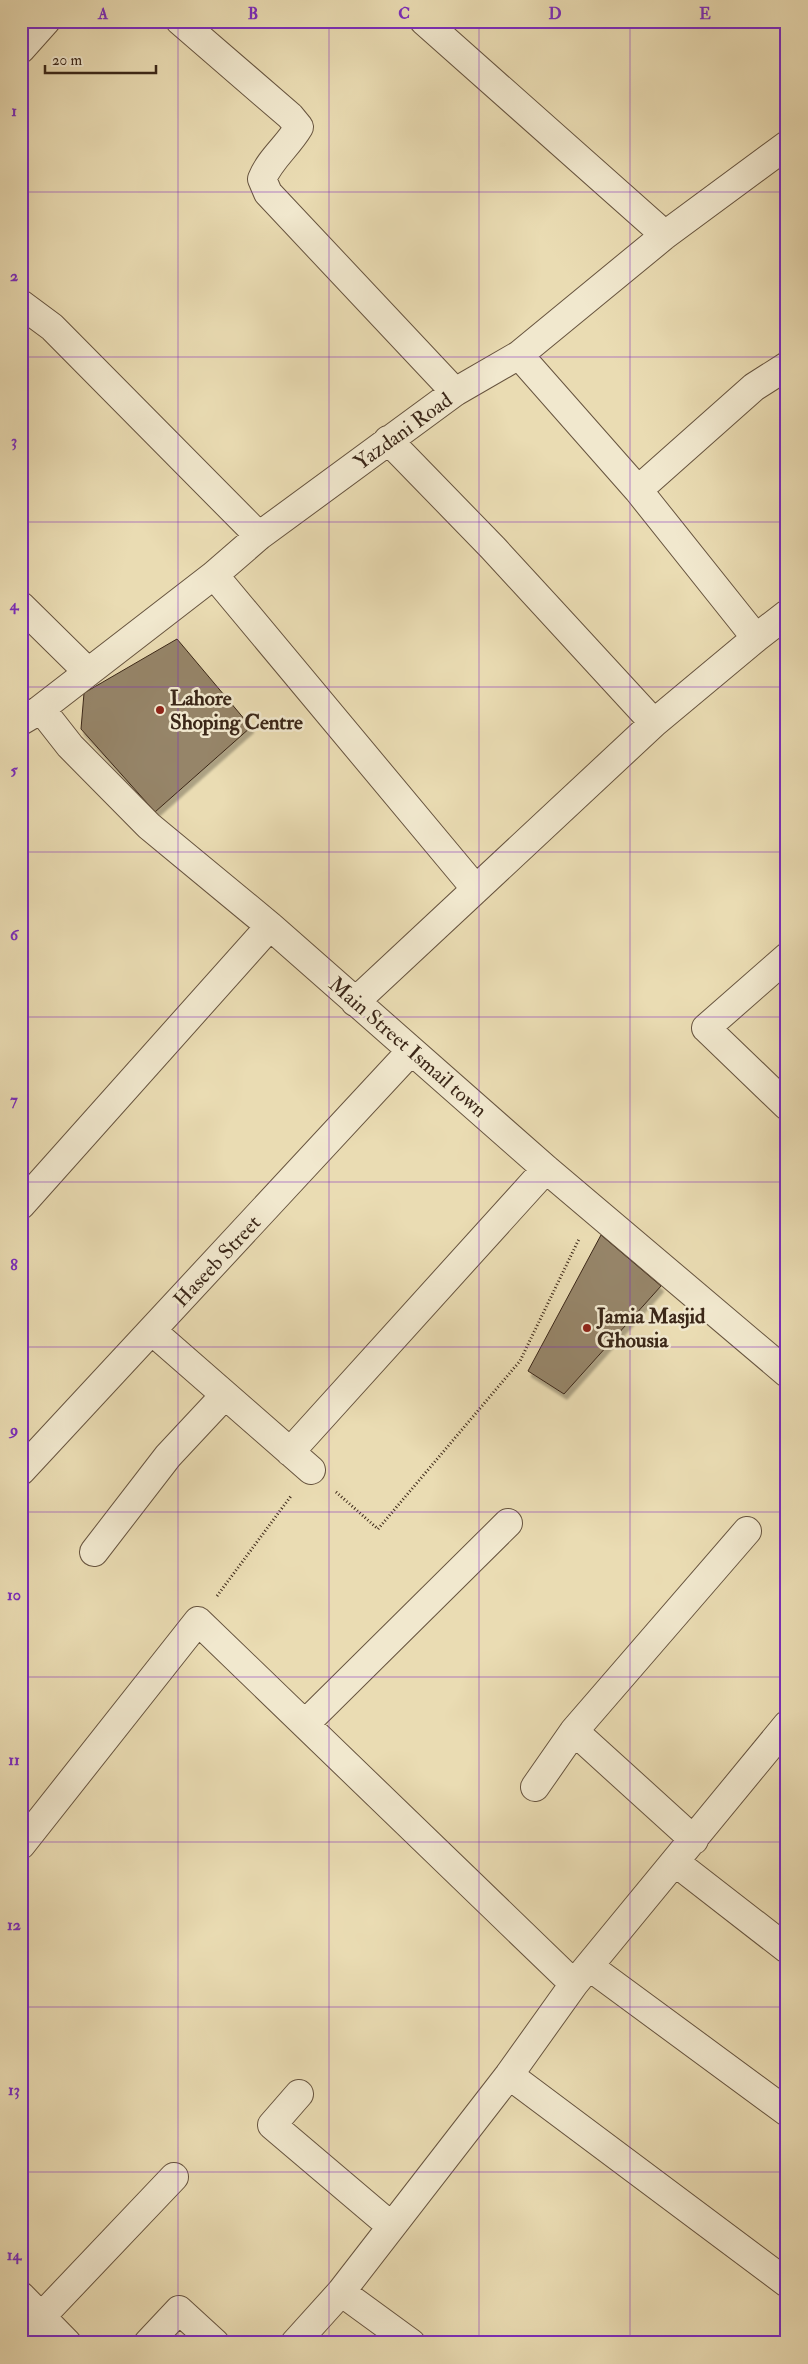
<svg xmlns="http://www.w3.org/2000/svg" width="808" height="2364" viewBox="0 0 808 2364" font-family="'IM FELL Double Pica',serif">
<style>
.building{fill:#968569;stroke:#3b2718;filter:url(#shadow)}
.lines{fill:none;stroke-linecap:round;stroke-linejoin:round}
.minor-casing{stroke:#67543f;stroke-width:30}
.path{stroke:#3b2718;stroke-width:3;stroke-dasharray:1 2.5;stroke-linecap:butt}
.minor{stroke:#f1e8ce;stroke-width:28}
.grid{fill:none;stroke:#7b2cbf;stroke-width:1;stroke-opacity:0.55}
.poi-dot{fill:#8f2418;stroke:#f1e8ce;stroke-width:2}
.labels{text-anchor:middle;stroke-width:5;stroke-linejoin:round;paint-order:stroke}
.street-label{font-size:21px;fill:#3b2718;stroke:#f1e8ce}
.poi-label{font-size:21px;font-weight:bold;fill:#3b2718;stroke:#f1e8ce;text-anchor:start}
.neatline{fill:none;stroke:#7b2cbf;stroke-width:2}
.grid-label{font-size:16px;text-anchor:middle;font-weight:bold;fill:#7b2cbf}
</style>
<defs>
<filter id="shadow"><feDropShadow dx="3" dy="5.5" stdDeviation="1" flood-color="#0004"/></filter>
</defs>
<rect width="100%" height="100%" fill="#eadcb3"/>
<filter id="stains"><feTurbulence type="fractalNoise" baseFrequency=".004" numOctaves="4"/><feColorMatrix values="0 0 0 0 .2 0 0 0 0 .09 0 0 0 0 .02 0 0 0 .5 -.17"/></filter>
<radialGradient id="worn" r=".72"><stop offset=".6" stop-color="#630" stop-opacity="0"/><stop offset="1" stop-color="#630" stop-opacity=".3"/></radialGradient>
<path class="building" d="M177,639L251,727L155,812L81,729L84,693Z
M601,1235L661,1286L564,1394L528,1371Z"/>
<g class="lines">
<g class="minor-casing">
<path id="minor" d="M180,21L290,116L299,127C288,146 270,159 262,179L268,193L455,392
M424,21L665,235
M21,49L46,21
M21,304L52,327L259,536
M388,440L493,548L654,723
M638,490L754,387L787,366
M214,575L475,888
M21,606L88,672
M756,638L787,614
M41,709L70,746L149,826L270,926L546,1169L787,1373
M21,721L38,711L214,575L259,536L455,392L519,355L665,235L787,145
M787,957L706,1028L787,1106
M355,1002L654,723L756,638L638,490L519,355
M21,1205L270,926
M152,1331L311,1470
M290,1452L546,1169
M21,1471L411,1051
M94,1552L168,1456L225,1395
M306,1723L508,1523
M535,1787L574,1731
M694,1840L574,1731L747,1531
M21,1845L198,1621L574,1984L787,1725
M675,1862L787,1949
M590,1967L787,2112
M509,2075L787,2283
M299,2094L272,2125L391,2226
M341,2292L411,2343
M21,2296L67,2343
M21,2338L174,2177
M148,2343L179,2310L215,2343
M295,2343L341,2292L509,2075L574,1984"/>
</g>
<path class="path" d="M336,1492L378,1529L520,1361L579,1239
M217,1596L291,1496"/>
<use href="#minor" class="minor"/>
</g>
<path class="grid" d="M178,21V2343M329,21V2343M479,21V2343M630,21V2343M21,192H787M21,357H787M21,522H787M21,687H787M21,852H787M21,1017H787M21,1182H787M21,1347H787M21,1512H787M21,1677H787M21,1842H787M21,2007H787M21,2172H787"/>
<g class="poi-dot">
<circle cx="160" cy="710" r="5"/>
<circle cx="587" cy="1328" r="5"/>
</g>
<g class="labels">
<g class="street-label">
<text transform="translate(403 431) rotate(-36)" y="7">Yazdani Road</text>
<text transform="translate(408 1047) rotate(41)" y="7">Main Street Ismail town</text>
<text transform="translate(217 1261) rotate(-47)" y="7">Haseeb Street</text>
</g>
<g class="poi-label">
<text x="170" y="705">Lahore<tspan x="170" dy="24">Shoping Centre</tspan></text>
<text x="597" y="1323">Jamia Masjid<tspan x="597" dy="24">Ghousia</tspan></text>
</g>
</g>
<rect width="808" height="2364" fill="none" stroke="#eadcb3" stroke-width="55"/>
<path d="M45 65v8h111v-8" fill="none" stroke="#3b2718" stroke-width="2.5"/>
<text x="52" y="65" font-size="15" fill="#3b2718" stroke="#f1e8ce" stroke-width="4" paint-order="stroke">20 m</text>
<rect x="28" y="28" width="752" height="2308" class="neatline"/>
<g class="grid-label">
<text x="103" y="19">A</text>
<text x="253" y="19">B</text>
<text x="404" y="19">C</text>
<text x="555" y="19">D</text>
<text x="705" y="19">E</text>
<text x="14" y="116">1</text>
<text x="14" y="281">2</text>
<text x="14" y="446">3</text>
<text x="14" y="610">4</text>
<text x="14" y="775">5</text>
<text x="14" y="940">6</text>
<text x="14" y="1105">7</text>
<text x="14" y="1270">8</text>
<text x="14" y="1435">9</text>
<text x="14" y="1600">10</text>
<text x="14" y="1765">11</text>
<text x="14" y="1930">12</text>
<text x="14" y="2095">13</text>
<text x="14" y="2260">14</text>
</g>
<rect width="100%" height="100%" filter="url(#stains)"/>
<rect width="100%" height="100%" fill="url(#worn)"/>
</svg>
